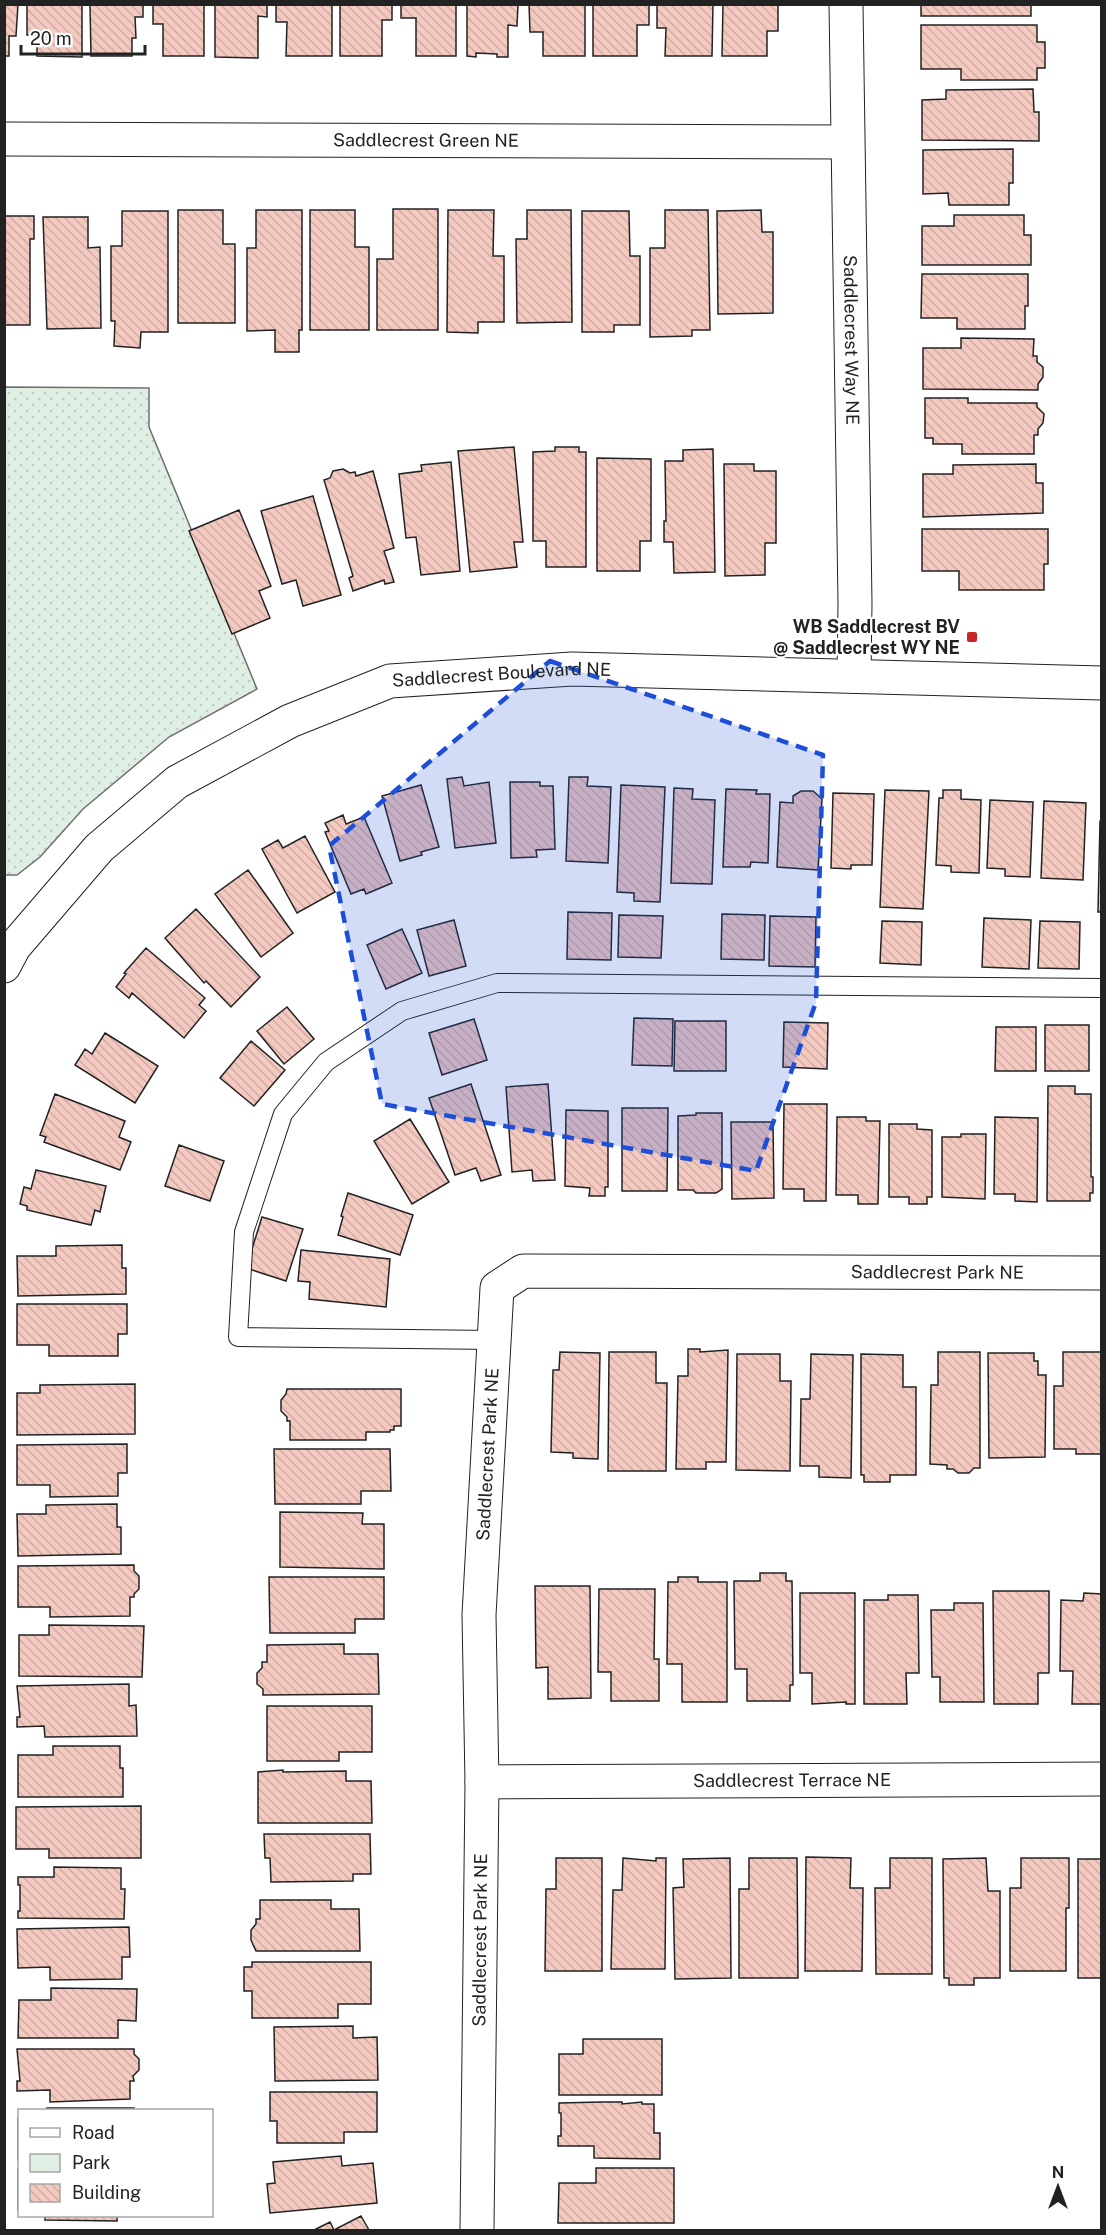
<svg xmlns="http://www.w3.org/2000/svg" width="1106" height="2235" viewBox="0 0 1106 2235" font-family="'Public Sans',sans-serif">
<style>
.green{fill:url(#green-dots);stroke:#6f6f6f;stroke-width:1.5}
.building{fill:url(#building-back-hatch);stroke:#222;stroke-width:1.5}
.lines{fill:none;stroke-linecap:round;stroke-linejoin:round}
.lane-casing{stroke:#222;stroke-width:20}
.street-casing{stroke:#222;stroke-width:35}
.secondary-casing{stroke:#222;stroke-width:35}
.lane{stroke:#fff;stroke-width:18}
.street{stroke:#fff;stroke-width:33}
.secondary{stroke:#fff;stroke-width:33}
.marked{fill:#1d4ed8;fill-opacity:0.2;stroke:#1d4ed8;stroke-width:4.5;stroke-dasharray:12 8;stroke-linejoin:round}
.poi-dot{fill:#c62828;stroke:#fff;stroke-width:2}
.labels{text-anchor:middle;stroke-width:4.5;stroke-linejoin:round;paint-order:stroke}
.street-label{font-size:18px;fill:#222;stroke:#fff}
.poi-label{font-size:18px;font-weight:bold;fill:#222;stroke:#fff;text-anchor:end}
</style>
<defs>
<pattern id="green-dots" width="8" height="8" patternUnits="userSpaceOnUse" patternTransform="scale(1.5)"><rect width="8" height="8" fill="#e0efe3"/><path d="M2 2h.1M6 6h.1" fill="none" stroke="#c0cdc2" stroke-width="1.8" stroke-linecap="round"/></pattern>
<pattern id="building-back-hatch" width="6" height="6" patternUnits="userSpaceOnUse" patternTransform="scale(1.5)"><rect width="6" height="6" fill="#f3c9c0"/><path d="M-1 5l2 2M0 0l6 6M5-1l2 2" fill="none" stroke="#d0aca5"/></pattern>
</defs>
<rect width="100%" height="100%" fill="#fff"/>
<path class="green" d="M5,387L149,388V427L257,689L169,737L83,809L40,857L17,875H5Z"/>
<path class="building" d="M4,4H18L16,36H9V56H4Z
M27,4H82V57L37,56V35H27Z
M90,4H143V17H135L136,38H132V56H91Z
M153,4H204V56H163V24H153Z
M215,4H267V17L258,16V58L215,57Z
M276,4H332V56H286L287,22H276Z
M340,4H392V20H382V56H340Z
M401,4H456V56H416V18H401Z
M467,4H518L517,26L508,25V57H497V54L476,53V57L467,56Z
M529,4H585V56H543V32H530Z
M593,4H649V25H637V56H593Z
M657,4H713L712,56H665L666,28H657Z
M723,4H778V31H767V56H722Z
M921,4H1031V16H921Z
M921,25H1037V42H1045V68H1037V80H961V69H921Z
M1033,89L1034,112H1039V141L922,140V100L946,99V90Z
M1013,149V183H1009V205H949L948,193L923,194V150Z
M393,209H438V330H377V259H393Z
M178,210H223V244H235V323H178Z
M256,210H302V330H299V352H275V330L247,331V248H256Z
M310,210H355V247H369V330H310Z
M448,210H494L493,256H504V322H478V333L447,332Z
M527,210H571L572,322L517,323L516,239H527Z
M665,210H708L710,330H692V336L650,337V248H665Z
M761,210L762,232H773V313L718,314L717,211Z
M122,211H168V332H141L140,348L114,346L115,321H111V246H122Z
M582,211H629L630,256H640V325H614V332H582Z
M954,215H1024V235H1031V265H922V226H954Z
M4,216H34V239H30V325H4Z
M43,217H88V248L100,247L101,328L47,329Z
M922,274H1028V306H1025V329H957V318H921Z
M961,338L1034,339L1033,356H1037V362L1043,367V377L1038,384V390L923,389V348H961Z
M925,398H968V403H1037V407L1044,414L1043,423L1038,429V435H1034V454H962V444H933V438H925Z
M514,447L523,542H514L517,567L470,572L458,451Z
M555,447H579V452H586V567H546V541H533V452L555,451Z
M713,449L715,572L674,573L673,542H664V521H666L665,461H683V450Z
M597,458L651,459V541H640V571H597Z
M451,462L460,571L421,575L416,537L406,538L399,474L422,471L421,465Z
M724,464H754V471H776V543H765V575L725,576Z
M1036,464V483H1043V513L923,517V474H953V465Z
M343,469L350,473L355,472L356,476L373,471L394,548L384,551L394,582L385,584L384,580L353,591L349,578L353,576L324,480L330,478L333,471Z
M313,496L341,595L303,606L296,580L282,584L261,511Z
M239,510L271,586L259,591L270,618L232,634L189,531Z
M922,529H1048V564H1044V590H959V571H922Z
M462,777L464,786L489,782L496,843L455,848L447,779Z
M569,777H588L587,786L611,787L608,863L566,861Z
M510,782H540V786H553L555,849L536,850L537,857L511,858Z
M421,785L439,847L421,852L422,855L400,861L382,796Z
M621,785L665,787L660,902L634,901V893L617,892Z
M674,788L693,789L692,799L715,800L712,884L671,883Z
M726,789L757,790L756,794H770L768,863L751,862L750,867H723Z
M885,790L929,791L923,909L880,907Z
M943,790H961V799L981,800L979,873L951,872V866L936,865L939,798H943Z
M801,791H813L822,799L818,870L777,867L780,802L793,803V796Z
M833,793L874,794L872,865H851V869L831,868Z
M990,800L1033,802L1030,877L1005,876V869L987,868Z
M1044,801L1086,803L1083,880L1041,878Z
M343,815L346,824L364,817L392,883L366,894L364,889L351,894L325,832L329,831L325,823Z
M1100,821H1102V912H1098Z
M305,836L335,892L297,913L262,849L278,840L283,848Z
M248,870L293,933L261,957L215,894Z
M196,909L260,977L231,1007L206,981L204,983L165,938Z
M568,912L612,913L611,960L567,959Z
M722,914L765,915L764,960L721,959Z
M619,915L663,916L661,958L618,957Z
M770,916L816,917L815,967L769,966Z
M984,918L1031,920L1029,969L982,967Z
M454,920L466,966L429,976L417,930Z
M882,921L922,922L921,965L880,963Z
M1040,921L1080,922L1079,969L1038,968Z
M402,929L422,973L386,989L367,945Z
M146,948L205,998L199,1005L206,1011L184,1038L132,993L129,998L116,987L126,974L124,973Z
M287,1007L314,1039L284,1064L257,1031Z
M634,1018L673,1019L672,1066L632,1065Z
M474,1019L487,1060L442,1075L429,1033Z
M675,1021H726V1071H674Z
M784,1022L828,1023L827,1069L783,1067Z
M1045,1025H1089V1071H1045Z
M996,1027H1036V1071H995Z
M105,1033L158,1066L135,1103L75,1065L85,1049L92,1054Z
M251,1041L285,1070L254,1106L220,1078Z
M471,1084L501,1175L481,1181L476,1168L455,1175L429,1098Z
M548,1084L555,1180L533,1181L532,1170L512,1172L506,1087Z
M1048,1086H1075V1094H1091V1177H1093V1193H1090V1201H1047Z
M55,1094L125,1121L119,1137L131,1142L120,1170L44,1142L46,1137L40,1135Z
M784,1104H827L826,1201H804V1189H783Z
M622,1108H668L667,1191H622Z
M566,1110L608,1111V1187H605V1196H589L590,1188L565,1186Z
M696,1113H722V1189L716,1193H696L693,1190H678V1116L696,1115Z
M837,1117H866V1121H880L878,1204H858V1195H836Z
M995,1117L1038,1118L1037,1202L1015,1201V1194H994Z
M410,1119L449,1182L412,1204L374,1141Z
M731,1122H773L774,1198L732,1199Z
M889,1124H917V1129L932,1130V1197H927V1204H909V1197H889Z
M961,1134H986L985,1199L942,1197V1137H961Z
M179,1145L224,1161L210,1201L165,1186Z
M36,1170L106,1186L100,1212L95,1210L91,1225L27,1210V1206L20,1204L24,1187L31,1189Z
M348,1193L413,1215L400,1255L338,1235L343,1217L341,1216Z
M262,1217L303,1229L286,1281L246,1268Z
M122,1245V1268H126V1294L18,1296L17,1256H56V1246Z
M301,1250L390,1259L386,1307L309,1299L310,1282L298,1281Z
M17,1304H127V1334H118V1356H49V1345H17Z
M688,1349H700V1352L728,1350L726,1462H706V1469H676L678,1376H688Z
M560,1352L600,1353L598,1459L573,1458V1453L551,1452L553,1370H559Z
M609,1352H656V1383H667L666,1471H608Z
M938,1352H980V1468H974L969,1473H958L953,1469H947V1465L930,1464L931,1385H938Z
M1063,1352H1102V1454H1076V1449H1054V1386H1063Z
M988,1353H1034V1361H1038V1375H1046L1045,1457L989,1458Z
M737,1354H780V1381H791L790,1471L736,1470Z
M811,1354L853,1355L851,1478L819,1477V1466H800L801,1399H810Z
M861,1354L903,1355V1387H916V1475H890V1482H864V1475H861Z
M135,1384V1434L17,1435V1393H40V1385Z
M287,1389H401V1426H394V1430H390V1432H366V1440H290V1421H287V1417L281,1411V1400L286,1394Z
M127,1444V1473H118V1496L50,1497V1485H17V1445Z
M274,1449H390L391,1491H361V1504H275Z
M117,1504V1527H121V1554L18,1556L17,1514H46V1505Z
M280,1512L363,1513L362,1524H384V1569L280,1567Z
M134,1565V1571L139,1576V1589L134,1594V1597H130V1616L50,1617V1607H18V1566Z
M760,1573H786V1581H792L793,1685H790V1701H747V1669H735L734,1581H760Z
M269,1577H384V1619H355V1633H270Z
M678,1577H698V1582H727V1702H682V1664H667L668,1582H678Z
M535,1586H590L591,1698L548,1699V1667L536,1668Z
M599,1589H655L654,1659H659V1701H611V1672H598Z
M993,1591H1049V1673H1038V1704H994Z
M800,1593H855V1704H846V1702L812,1704V1673H800Z
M1084,1593L1102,1594V1704H1072L1073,1671H1060L1061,1600L1083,1601Z
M888,1595H918L919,1673H906L907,1704H864V1600H888Z
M954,1603H983L984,1702H940V1677H932L931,1610H954Z
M49,1625L144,1626L142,1677L19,1676V1635H49Z
M344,1644V1654H378L379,1694L263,1695V1689L257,1684V1673L262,1668V1662H267V1645Z
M129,1684V1706L136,1705L137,1736L45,1737L44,1726L17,1727V1717H20L17,1686Z
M267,1706H372V1752H339V1761H267Z
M53,1746H120V1768H123V1797H18V1755H53Z
M283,1770V1772L346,1771V1781H371L372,1823H258V1772Z
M141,1806V1858H49V1849H16V1807Z
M264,1834H370L371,1874H353V1881L271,1882L270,1858H265Z
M806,1857L851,1858L850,1888H863L862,1971H805Z
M556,1858H602V1971H545L546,1889H556Z
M623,1858L656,1861V1858H666L665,1969H611L613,1890H622Z
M730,1858L731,1978L675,1979L673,1888L684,1887L683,1859Z
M749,1858H797L798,1978H739V1889H749Z
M890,1858H932V1974H876L875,1888H890Z
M986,1858L988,1891H1000V1978H974V1985H949V1978H944L943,1859Z
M1021,1858H1069V1908H1066V1971H1010V1888H1021Z
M1078,1859H1102V1978H1078Z
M54,1867L121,1868V1889H125L124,1919L18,1918V1911H20V1885H18V1877H54Z
M260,1900H331V1909H359L360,1951H256L251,1940V1930L256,1924V1919H260Z
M129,1927L130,1957H122V1979L50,1980V1967L18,1968L17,1929Z
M252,1962H371V2004H338V2018H252V1991H244V1967H252Z
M51,1988L137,1989L136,2021L118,2020V2038H18L19,2000H51Z
M353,2026V2038L377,2037L378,2080L275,2081L274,2027Z
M583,2039H662V2095H559V2054H583Z
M17,2049H134V2054L139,2059V2070L133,2076L134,2081H130V2099L50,2102V2090L17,2091V2081H20Z
M270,2092H377V2132H344V2143H277V2121H270Z
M602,2102H622V2104L642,2102V2104H654V2133H660V2159L594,2158V2146H558V2136H561V2113H559V2103Z
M47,2108H134V2110H47Z
M18,2118H20V2160H18Z
M341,2156L342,2166L373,2163L377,2203L270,2213L267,2184L275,2183L273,2162Z
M596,2168H674V2223H558L559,2183H596Z
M18,2169H20V2210H18Z
M45,2216H117V2221L45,2220Z
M361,2216L369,2230H314L330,2222L334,2230Z"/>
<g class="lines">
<g class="lane-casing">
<path id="lane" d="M495,1340L238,1337L244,1232L283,1114L326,1062L402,1011L497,983L1102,988"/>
</g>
<g class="street-casing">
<g id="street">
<path id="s1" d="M846,4L855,603L854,676"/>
<path id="s2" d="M4,139L847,142"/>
<path id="s3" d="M482,1782L1102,1779"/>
<path id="s4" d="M477,2230L482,1782L479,1615L497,1288L523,1271L1102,1273"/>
</g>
</g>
<g class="secondary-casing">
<g id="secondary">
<path id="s5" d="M4,966L14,947L99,848L177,782L290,721L390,681L572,669L1102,683"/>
</g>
</g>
<use href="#lane" class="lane"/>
<use href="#street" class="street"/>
<use href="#secondary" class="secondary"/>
</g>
<path class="marked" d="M550,661L823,755L816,1002L756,1171L382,1104L329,846Z"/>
<rect class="poi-dot" x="966" y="631" width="12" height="12" rx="3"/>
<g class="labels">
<g class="street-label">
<text dy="6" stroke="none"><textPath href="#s2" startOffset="422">Saddlecrest Green NE</textPath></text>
<text dy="6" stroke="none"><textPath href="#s1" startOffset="336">Saddlecrest Way NE</textPath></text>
<text dy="6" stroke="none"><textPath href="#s5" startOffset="602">Saddlecrest Boulevard NE</textPath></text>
<text dy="6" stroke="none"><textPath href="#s4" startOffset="1388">Saddlecrest Park NE</textPath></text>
<text dy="6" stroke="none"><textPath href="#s4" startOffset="776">Saddlecrest Park NE</textPath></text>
<text dy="6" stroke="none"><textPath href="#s3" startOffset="310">Saddlecrest Terrace NE</textPath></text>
<text dy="6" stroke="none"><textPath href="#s4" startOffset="290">Saddlecrest Park NE</textPath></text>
</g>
<g class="poi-label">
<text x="960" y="633">WB Saddlecrest BV<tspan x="960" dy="21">@ Saddlecrest WY NE</tspan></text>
</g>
</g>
<rect width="1106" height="2235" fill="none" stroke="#222222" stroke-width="12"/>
<rect x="18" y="2109" width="195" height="108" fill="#ffffff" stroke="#a7a7a7" stroke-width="1.5"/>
<rect x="30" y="2128" width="30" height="9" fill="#ffffff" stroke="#a7a7a7" stroke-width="1.5"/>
<text x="72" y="2139" font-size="18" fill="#222222">Road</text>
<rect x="30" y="2154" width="30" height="18" fill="#e0efe3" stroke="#a7a7a7" stroke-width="1.5"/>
<text x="72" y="2169" font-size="18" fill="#222222">Park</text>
<rect x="30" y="2184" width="30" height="18" fill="url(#building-back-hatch)" stroke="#a7a7a7" stroke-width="1.5"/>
<text x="72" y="2199" font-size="18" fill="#222222">Building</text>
<g transform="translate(1058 2187)" stroke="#ffffff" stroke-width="4.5" paint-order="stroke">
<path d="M0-4.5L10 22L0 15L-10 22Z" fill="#222222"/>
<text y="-9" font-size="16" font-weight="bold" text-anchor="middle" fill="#222222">N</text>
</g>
<path d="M21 45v9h124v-9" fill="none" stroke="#222222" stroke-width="3"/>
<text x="30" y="45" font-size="18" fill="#222222" stroke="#ffffff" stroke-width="4.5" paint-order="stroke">20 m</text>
</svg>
